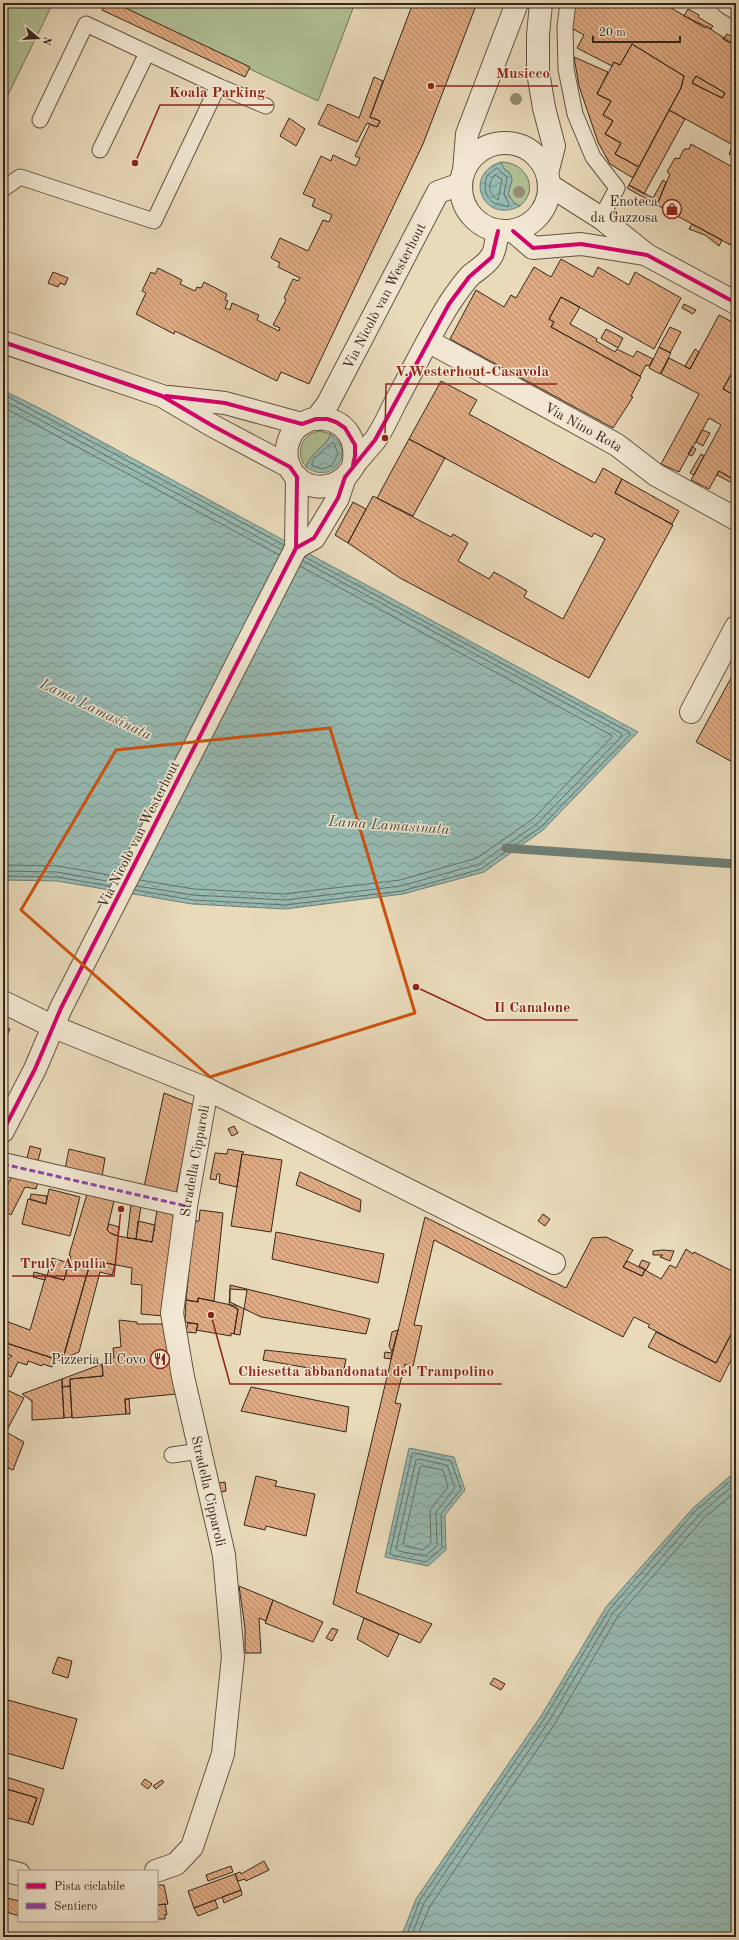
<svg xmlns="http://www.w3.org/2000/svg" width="739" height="1940" viewBox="0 0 739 1940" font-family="'Old Standard TT',serif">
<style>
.green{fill:#b0c195;stroke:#727458}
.water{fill:url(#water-waves);stroke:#6f7f75}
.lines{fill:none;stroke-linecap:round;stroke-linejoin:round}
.shore{stroke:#667066;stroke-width:1}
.stream{stroke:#6f7f75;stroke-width:9}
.building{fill:url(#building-back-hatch);stroke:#34271a;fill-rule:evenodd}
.lane-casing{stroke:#615442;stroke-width:17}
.street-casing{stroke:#615442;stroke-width:24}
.lane{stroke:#f1e7d2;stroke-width:15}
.street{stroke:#f1e7d2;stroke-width:22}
.quiet{stroke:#8e44ad;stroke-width:3;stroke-dasharray:6 3;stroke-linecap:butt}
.cycleway-casing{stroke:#f1e7d2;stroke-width:6}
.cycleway{stroke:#d6006c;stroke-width:4}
.tree{fill:#968d73}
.marked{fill:none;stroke:#cd520e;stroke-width:3;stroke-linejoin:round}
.labels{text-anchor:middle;stroke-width:3;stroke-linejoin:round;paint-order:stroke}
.poi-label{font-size:14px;fill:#34271a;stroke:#f1e7d2;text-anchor:end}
.street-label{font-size:14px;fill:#34271a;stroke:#f1e7d2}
.water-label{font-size:15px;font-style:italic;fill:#4d4c40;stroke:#f1e7d2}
.leader{fill:none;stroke:#8f2418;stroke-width:1.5}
.callout-dot{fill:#8f2418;stroke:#f1e7d2;stroke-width:1.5}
.callout-label{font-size:15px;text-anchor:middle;font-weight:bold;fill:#8f2418;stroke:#f1e7d2;stroke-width:3;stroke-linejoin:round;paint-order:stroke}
</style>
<defs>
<pattern id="water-waves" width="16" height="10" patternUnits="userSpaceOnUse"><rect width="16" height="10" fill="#97bab2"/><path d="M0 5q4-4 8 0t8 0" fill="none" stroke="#7c9790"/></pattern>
<pattern id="building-back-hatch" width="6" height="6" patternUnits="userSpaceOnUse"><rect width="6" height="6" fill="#e1aa81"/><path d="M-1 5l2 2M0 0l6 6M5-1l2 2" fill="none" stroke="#b78a69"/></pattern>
</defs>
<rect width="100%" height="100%" fill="#e9daba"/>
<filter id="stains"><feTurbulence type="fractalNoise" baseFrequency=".005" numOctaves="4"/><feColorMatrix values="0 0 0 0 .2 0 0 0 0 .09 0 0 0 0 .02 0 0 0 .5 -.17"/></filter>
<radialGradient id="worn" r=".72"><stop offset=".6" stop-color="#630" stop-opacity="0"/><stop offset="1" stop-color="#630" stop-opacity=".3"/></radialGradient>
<path class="green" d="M3,3H53L3,105Z
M109,3H355L318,101Z
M501,162C526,162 540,189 520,206L514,203L508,194L512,180L509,172L504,169Z
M320,431L331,434C325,448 311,452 306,467C295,453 301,434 320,431Z"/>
<path class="water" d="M501,162L504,169L511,175L512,180L508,194L514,203L520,206C483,225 462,174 501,162Z
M3,390L45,411L638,732L543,830L484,872L403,894L285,909L192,904L57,881L3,880Z
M331,434C357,453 332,486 306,467C311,452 325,448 331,434Z
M409,1448L454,1457L465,1490L445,1515L446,1550L428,1566L385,1557Z
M736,1471V1937H401L416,1899L541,1716L606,1607L693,1508Z"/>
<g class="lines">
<path class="shore" d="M497,168L507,177L504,194L509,204L508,206C489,206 481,193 487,176Z
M495,175L502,179L498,200C488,194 487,183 495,175Z
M3,394L284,545
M3,400L282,550
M3,407L279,555
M332,443H334L338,454L332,465L323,469L312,466C311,456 326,450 332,443Z
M3,865L58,866L115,876
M3,871L57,872L112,882
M3,876L57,877L110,886
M140,880L194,889L284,894L400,880L477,858L534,818L612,737L611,735L300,566
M137,886L193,895L285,900L401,886L479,864L538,823L622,736L621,733L303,561
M135,890L193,900L285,905L402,891L481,869L541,827L630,735L629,732L305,557
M414,1453L451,1461L461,1489L441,1514L442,1548L426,1562L392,1555L390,1553L412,1454Z
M418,1459L447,1465L455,1488L436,1512L437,1546L425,1556L398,1551L396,1549L416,1460Z
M423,1466L443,1470L448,1487L430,1510L431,1543L423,1550L405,1546L403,1544L420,1467Z
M406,1937L420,1900L544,1719L609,1610L695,1511L736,1476
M411,1937L424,1903L549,1721L613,1613L699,1515L736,1483
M417,1937L430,1906L554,1725L618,1616L703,1519L736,1491"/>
<path class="stream" d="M506,848L736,864"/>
</g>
<path class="building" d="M105,3H115L250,67L245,77L102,10Z
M413,3H477L423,144L309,384L281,372L277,381L175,331L174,334L136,314L146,293L142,291L151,272L155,274L158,268L182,280L180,284L195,291L197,287L201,288L204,282L227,294L225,300L228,301L225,308L230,310L232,303L259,315L257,320L279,331L280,328L273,325L286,300L284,298L293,279L298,281L300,278L278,267L280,263L271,258L280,238L308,251L323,220L329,222L332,215L312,206L315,199L303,194L321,156L331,161L333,155L356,166L360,158L355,156L370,124L377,127L380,121L370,117Z
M569,3H663L705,28L706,26L736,46V157L729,154L733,145L669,110L681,88L684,76L632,44L620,65L614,62L612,66L577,48L584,35L564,24ZM696,76L725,93L722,98L692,83Z
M688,9L699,15L698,17L713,26L711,29L684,16Z
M727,34L736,39V46L723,39Z
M632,44L684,76L681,88L639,167L615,154L621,143L605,134L613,121L603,115L611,101L597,94L614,62L620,65Z
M574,57L608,72L597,94L611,101L603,115L613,121L605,134L621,143L615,154L639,167L633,178L610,164L598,142L579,86Z
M696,76L725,93L722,98L692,83Z
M374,77L383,81L370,117L380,121L377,127L367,123L357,142L318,124L328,104L359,118Z
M669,110L685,119L644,194L629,185Z
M289,118L305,129L296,146L280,136Z
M691,144L736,169V248L657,205L670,174L667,172L675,158L679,159L684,149H689Z
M663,180L666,182L657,205L627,188L629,185L653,198Z
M692,224L722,240L719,246L705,235L689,229Z
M561,259L593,277L598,267L629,285L635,272L681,298L654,349L561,297L549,319L554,322L551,327L641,377L631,396L633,397L613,428L450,339L476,290L504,307L511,295L516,298L534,267L551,277Z
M53,272L68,278L65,285L60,283L58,287L48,283Z
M561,297L580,307L570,324L597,339L596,341L615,352L617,349L633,357L637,351L653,359L649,366L646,365L640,376L551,327L554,322L549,319Z
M684,304L696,310L693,314L682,308Z
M719,315L736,324V370L734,369L723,389L736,396V481L719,471L709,489L691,480L721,425L709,418L679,472L661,464L699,394L661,374L669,358L690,369Z
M670,327L681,332L670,353L659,347Z
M606,329L623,338L618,348L601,338Z
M659,347L671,353L660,374L649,368Z
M695,349L699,352L690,369L685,366Z
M734,369L736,370L734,377L736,378V396L723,389Z
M441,381L477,400L469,414L595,483L603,468L622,479L615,493L673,525L589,678L400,578L348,543L373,496L451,537L453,534L468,543L458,561L489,579L494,572L510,581L527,591L524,597L563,619L605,539L594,533L592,537L409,439Z
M702,430L710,433L703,446L696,442Z
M409,439L445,458L413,516L377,498Z
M692,447L696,449L692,456L688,454Z
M701,454L704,456L694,475L690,473Z
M719,471L736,481V485L717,475Z
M622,479L679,511L672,524L615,493Z
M353,502L366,509L348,543L335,535Z
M736,669V764L696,742Z
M3,1026L10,1029L3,1043Z
M164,1093L194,1105L176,1194L144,1187Z
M234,1126L238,1133L232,1136L228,1129Z
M30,1146L41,1149L38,1161L27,1158Z
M69,1149L105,1158L102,1177L65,1169Z
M228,1149L244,1152L242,1154L237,1187L219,1183L220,1174H217L216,1180L210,1179L215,1153L227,1154Z
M242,1154L282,1160L271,1232L231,1226Z
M300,1172L361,1200L360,1212L296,1185Z
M13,1175L38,1182L36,1189L25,1187L11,1215L3,1210V1192Z
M49,1189L80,1197L70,1236L22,1224L28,1199L46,1204Z
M31,1194L47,1196L46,1204L30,1199Z
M87,1194L114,1201L107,1230L110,1233L118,1236L152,1242L157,1210L176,1212L164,1316L141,1314L142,1285L131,1284L132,1268L91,1260L62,1361L3,1342V1320L30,1330L46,1275L64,1280L71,1256L69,1255Z
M131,1204L141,1206L136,1239L127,1238Z
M200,1210L223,1213L214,1301L198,1298V1302L186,1300L194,1221H199Z
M543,1214L550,1219L545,1226L538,1221Z
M425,1217L566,1288L592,1238L606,1237L633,1250L623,1267L642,1276L645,1270L661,1279L670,1265L676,1268L686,1249L693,1254L694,1252L736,1273V1325L716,1363L648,1327L650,1325L634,1317L623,1337L434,1240L414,1325L422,1326L413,1366L405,1364L395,1403L401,1404L356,1592L432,1624L420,1643L333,1604Z
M138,1221L155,1225L152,1242L136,1239Z
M109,1224L119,1227L118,1236L110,1233L107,1230Z
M276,1232L384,1254L378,1283L272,1259Z
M663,1250L674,1251L670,1261L660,1257L663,1255H653V1251Z
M52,1258L69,1263L64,1280L47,1276Z
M91,1260L115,1265L112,1275L100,1272L79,1352L63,1359Z
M642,1260L650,1263L646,1270L639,1266Z
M627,1261L645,1270L642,1276L623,1267Z
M34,1272L46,1275L45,1280L33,1277Z
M230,1285L370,1319L366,1334L261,1317L230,1302Z
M230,1289L247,1290L240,1335L234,1334L238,1309L229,1305Z
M198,1298L236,1306V1308L238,1309L234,1334L231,1333V1336L196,1330L198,1324L185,1322L186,1300L198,1302Z
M119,1320L137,1322V1324H164L176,1394L125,1399L126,1414L72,1418L70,1379L103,1376L102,1364L114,1358L113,1348L121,1347Z
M188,1323L198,1324L196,1333L186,1332Z
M736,1325V1350L720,1382L648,1347L656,1332L716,1363Z
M398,1330L392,1352L389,1346L392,1332Z
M3,1342L55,1359L52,1367L43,1364L42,1366L28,1361L27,1365L18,1362L11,1377L3,1373V1363L12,1356L4,1353L6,1348L3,1347Z
M265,1350L346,1359L343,1374L263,1360Z
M385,1352L392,1353L391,1359L384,1358Z
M102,1364L103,1376L70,1379V1386L62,1387V1379Z
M62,1379L64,1418L32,1420V1401L22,1394Z
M70,1386L72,1417L64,1418L62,1387Z
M251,1387L349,1407L346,1432L241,1411Z
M5,1389L24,1398L6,1432L24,1442L13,1470L3,1466V1393Z
M125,1399H129L130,1414H126Z
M256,1476L277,1481L275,1486L315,1494L306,1536L266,1526L265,1530L244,1525Z
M225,1482L226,1491L221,1492L219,1483Z
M239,1586L273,1600L266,1621L259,1618L261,1653H245V1628Z
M273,1600L323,1622L313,1642L265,1623Z
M364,1618L399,1634L388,1657L357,1639Z
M332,1628L338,1630L332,1641L326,1638Z
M58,1657L72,1661L68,1678L52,1673Z
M494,1678L505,1684L501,1690L490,1684Z
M4,1699L77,1719L63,1769L3,1752Z
M3,1776L44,1789L33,1825L28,1823L37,1798L3,1788Z
M145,1779L152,1784L148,1789L141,1784Z
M162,1780L164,1782L156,1789L153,1786Z
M3,1788L37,1798L28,1823L3,1817Z
M264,1861L269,1870L246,1881L245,1879L238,1881L235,1874L240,1872L241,1874Z
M231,1866L233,1872L208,1881L206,1875Z
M235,1874L241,1890L194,1908L188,1891Z
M157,1885H164L168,1904L157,1905Z
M241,1890L242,1895L224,1903L222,1897Z
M3,1897L19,1901V1916L3,1911Z
M215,1900L218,1908L198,1916L194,1908Z
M165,1904L167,1915L165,1914V1919H157V1905Z"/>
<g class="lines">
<g class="lane-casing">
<path id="lane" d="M568,3L565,27L566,69L575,114L593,157L617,188L601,218
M40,120L86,24L218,86L266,106
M100,150L147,53
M3,189L20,177L154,221L218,86
M172,1455L200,1451"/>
</g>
<g class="street-casing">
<g id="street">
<path d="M541,3L538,35V72L544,108L554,146L547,173"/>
<path d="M728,3L736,8"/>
<circle cx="505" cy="187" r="44"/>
<path d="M464,171L467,134L517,3"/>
<path d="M549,185L601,218L647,255L736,303"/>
<path d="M513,231L533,248L581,244L644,254"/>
<path id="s1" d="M428,341L617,445L656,475L736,519"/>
<path d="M3,342L162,396L213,426L290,467"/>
<path d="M169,397L225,403L302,424"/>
<path id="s2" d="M316,419L327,405L438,192L461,184"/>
<path d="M353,466C365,412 295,402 287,447C285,458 289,470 297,478C311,490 331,489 344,478C350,473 353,466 357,461C363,454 369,447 375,440C383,429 389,415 395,403C413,370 429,336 449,304C455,295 463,283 471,275C477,270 487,264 491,257C496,251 496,238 498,231"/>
<path d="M296,548L314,538L338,498L345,477"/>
<path d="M691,712L736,627"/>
<path d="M3,1002L54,1027L207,1089L554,1263"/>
<path d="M3,1131L35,1069L61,1008L296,548L297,477"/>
<path d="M3,1164L186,1206"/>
<path d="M3,1870L19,1874"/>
<path id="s3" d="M156,1871L176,1864L192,1847L223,1754L233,1657L224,1555L183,1377L172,1313L186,1206L207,1089"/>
</g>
</g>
<use href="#lane" class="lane"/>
<use href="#street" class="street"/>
<path class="quiet" d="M3,1164L186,1206"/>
<g class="cycleway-casing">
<path id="cycleway" d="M513,231L533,248L581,244L647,255L736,303
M3,342L162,396L213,426L290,467L297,477L296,548L61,1008L35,1069L3,1131
M166,396L225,403L302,424L316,419H327L336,422L345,428L355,445V456L353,465
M296,548L314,538L338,498L345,477L375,440L449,304L469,277L492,257L498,231"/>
</g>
<use href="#cycleway" class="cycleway"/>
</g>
<g class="tree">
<circle cx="516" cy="99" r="6"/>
<circle cx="519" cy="192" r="6"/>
</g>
<path class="marked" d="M330,728L415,1013L210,1077L21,910L116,750Z"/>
<defs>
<g id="shop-ring" transform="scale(1)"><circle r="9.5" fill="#f1e7d2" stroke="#8f2418" stroke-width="1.5"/><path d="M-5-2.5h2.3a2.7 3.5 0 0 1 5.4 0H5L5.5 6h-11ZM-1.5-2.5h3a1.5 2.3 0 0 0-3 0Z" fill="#8f2418"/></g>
<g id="restaurant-ring" transform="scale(1)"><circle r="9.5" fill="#f1e7d2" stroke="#8f2418" stroke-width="1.5"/><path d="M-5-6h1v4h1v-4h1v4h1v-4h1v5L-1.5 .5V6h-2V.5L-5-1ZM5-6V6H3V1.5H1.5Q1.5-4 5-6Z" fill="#8f2418"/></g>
</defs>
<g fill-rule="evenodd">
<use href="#shop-ring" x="672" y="209"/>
<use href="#restaurant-ring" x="160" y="1359"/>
</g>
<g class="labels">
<g class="poi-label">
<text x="658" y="206">Enoteca<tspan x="658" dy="16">da Gazzosa</tspan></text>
<text x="146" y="1364">Pizzeria Il Covo</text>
</g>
<g class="street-label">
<text dy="5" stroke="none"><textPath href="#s2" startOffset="141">Via Nicolò van Westerhout</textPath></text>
<text dy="5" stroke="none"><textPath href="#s1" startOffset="178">Via Nino Rota</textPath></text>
<text transform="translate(138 834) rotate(-63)" y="5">Via Nicolò van Westerhout</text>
<text dy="5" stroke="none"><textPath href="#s3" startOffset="744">Stradella Cipparoli</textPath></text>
<text transform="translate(209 1491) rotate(77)" y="5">Stradella Cipparoli</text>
</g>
<g class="water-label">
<text transform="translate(96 709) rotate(26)" y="5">Lama Lamasinata</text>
<text transform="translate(389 825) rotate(4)" y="5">Lama Lamasinata</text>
</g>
</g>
<path class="leader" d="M431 86L488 86H558M135 163L160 105H273M385 438L386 384H557M416 987L486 1020H578M121 1209L114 1276H12M211 1315L230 1384H502"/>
<g class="callout-dot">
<circle cx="431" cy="86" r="4"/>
<circle cx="135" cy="163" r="4"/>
<circle cx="385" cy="438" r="4"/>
<circle cx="416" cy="987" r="4"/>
<circle cx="121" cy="1209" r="4"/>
<circle cx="211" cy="1315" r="4"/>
</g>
<g class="callout-label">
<text x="523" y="78">Musicco</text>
<text x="217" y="97">Koala Parking</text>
<text x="472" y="376">V.Westerhout-Casavola</text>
<text x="532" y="1012">Il Canalone</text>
<text x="63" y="1268">Truly Apulia</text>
<text x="366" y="1376">Chiesetta abbandonata del Trampolino</text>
</g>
<rect width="739" height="1940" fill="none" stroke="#e9daba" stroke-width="16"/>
<rect x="4" y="4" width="731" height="1932" fill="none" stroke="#34271a" stroke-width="2"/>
<rect x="8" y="8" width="723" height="1924" fill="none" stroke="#34271a"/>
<rect x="18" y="1870" width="140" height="52" fill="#f1e7d2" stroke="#a59a88"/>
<rect x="26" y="1883" width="20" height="6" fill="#d6006c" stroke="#a59a88"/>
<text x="54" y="1890" font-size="12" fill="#34271a">Pista ciclabile</text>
<rect x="26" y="1903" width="20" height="6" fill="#8e44ad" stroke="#a59a88"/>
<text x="54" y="1910" font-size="12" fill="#34271a">Sentiero</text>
<g transform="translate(38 38) rotate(108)" stroke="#f1e7d2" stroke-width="3" paint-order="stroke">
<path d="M0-3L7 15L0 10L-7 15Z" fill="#34271a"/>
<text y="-6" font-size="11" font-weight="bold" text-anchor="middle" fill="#34271a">N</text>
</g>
<path d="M593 36v6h87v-6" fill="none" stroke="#34271a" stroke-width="2"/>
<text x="599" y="36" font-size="12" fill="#34271a" stroke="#f1e7d2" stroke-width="3" paint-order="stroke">20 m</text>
<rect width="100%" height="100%" filter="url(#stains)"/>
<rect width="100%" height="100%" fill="url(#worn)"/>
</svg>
